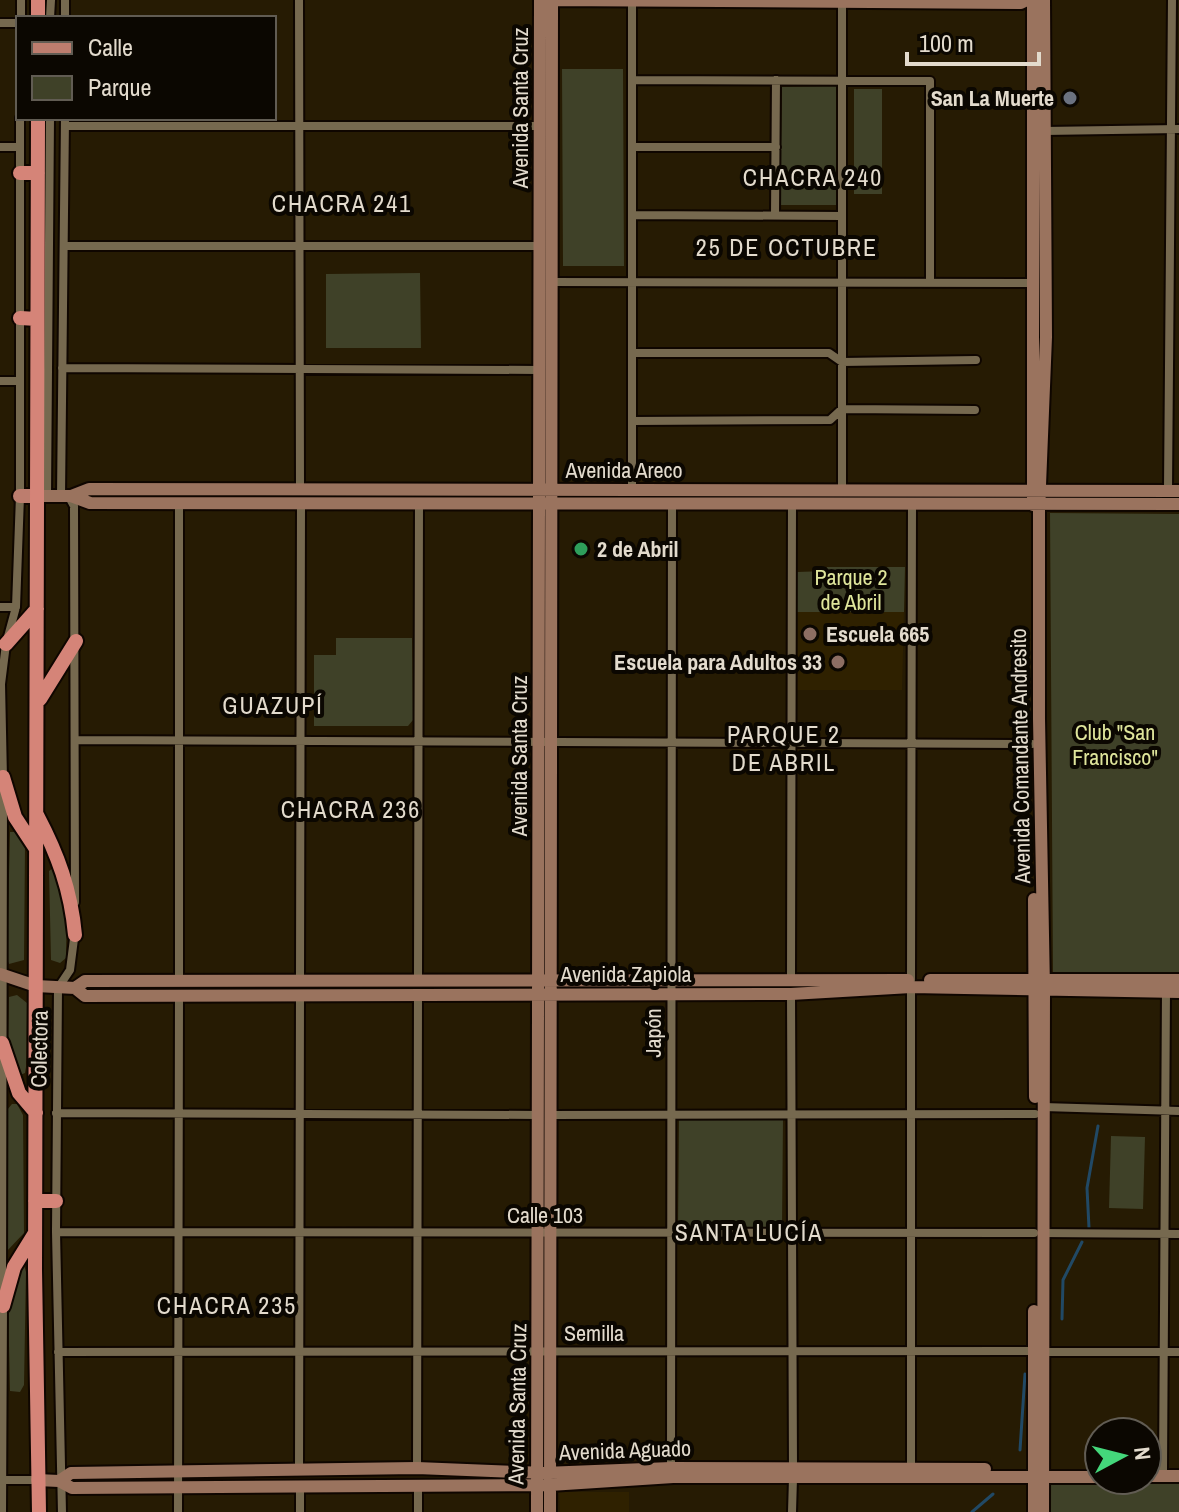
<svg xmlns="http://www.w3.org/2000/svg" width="1179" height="1512" viewBox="0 0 1179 1512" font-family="'Archivo Narrow',sans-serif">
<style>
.built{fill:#2f2100}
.green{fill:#3f4128}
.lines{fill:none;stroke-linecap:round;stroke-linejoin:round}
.stream{stroke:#214965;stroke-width:3}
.minor-casing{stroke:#0f0600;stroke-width:12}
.secondary-casing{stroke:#0f0600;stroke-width:16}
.primary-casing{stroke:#0f0600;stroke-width:18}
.trunk-casing{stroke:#0f0600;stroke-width:18}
.minor{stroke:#76694f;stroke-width:8}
.secondary{stroke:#9a735e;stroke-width:12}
.primary{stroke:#bd7d6e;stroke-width:14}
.trunk{stroke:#d58478;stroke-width:14}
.worship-dot{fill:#6b7280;stroke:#0b0701;stroke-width:3}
.leisure-dot{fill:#2e9e5b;stroke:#0b0701;stroke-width:3}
.education-dot{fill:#8d6e63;stroke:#0b0701;stroke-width:3}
.labels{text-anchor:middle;stroke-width:8;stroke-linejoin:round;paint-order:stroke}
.poi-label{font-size:22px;font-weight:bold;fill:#e3dbcd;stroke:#0b0701;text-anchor:end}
.street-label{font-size:22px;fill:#e3dbcd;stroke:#0b0701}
.park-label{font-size:22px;fill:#dfe59b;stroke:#0b0701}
.neighbourhood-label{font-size:24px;letter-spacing:2px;fill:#e3dbcd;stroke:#0b0701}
</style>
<rect width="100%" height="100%" fill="#261b03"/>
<path class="built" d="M797,612H904L902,690H794Z
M559,1492H629V1512H560Z"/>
<path class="green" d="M562,69H623L624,266H563Z
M838,86L837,205H780L782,87Z
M854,89H882V194H854Z
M420,273L421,348H326V274Z
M1050,513L1179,514V975L1053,976Z
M827,567H905L904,612H797V572L826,571Z
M336,638H412L413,720L408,726H314V655H336Z
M10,832H17L25,847L24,960L9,964L7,959Z
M53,868L67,894L66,958L60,963L51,960L49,871Z
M17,995L27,1003L26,1067L25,1073L20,1075L8,1044L9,997Z
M12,1104H17L23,1115L24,1233L7,1251V1110Z
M679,1118L783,1119L782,1229L678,1228Z
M1111,1136L1145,1137L1143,1209L1109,1208Z
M20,1265H24L26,1272L24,1385L20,1392L10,1391L8,1301Z
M1047,1478H1179V1512H1047Z"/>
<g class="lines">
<path class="stream" d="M1089,1228L1087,1188L1098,1126
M1062,1319L1063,1280L1082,1242
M1020,1450L1025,1374
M972,1512L993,1494"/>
<g class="minor-casing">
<path id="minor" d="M65,0V18
M299,0L300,489
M21,18V0
M50,18L51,0
M0,23H18
M632,80L930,81V283
M65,126H540
M1044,131L1179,129
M0,147H20
M632,147H776
M632,215L842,216
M775,215L776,80
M64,246H539
M551,282L1032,283
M632,353H829L842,362L976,360
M62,368L539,370
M0,381H20
M632,421L830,420L842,409L975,410
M632,490V0
M842,490V1
M1168,490L1172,0
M61,496L65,118
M47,497L50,118
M69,497L74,506L75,902
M0,607H16
M77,740L1032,744
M3,779L1,684L6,644L16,607L20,496V118
M791,980L792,503
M911,980L912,503
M179,981V503
M300,981L301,503
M418,981L419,503
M791,994L793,1468
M1043,1107L1179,1111
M56,1113L539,1115
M551,1115L1035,1114
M56,1232L1034,1233
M1042,1233L1179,1234
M2,1291L3,793
M58,1352L1034,1351
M1043,1352H1179
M417,1468L418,995
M671,1468L672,503
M299,1469L300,995
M911,1469V987
M1163,1471L1166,991
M2,1480H37
M300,1486V1512
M2,1512L3,1305
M62,1512L56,1232L58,988L70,970L75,931
M178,1512L179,996
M418,1512V1485
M792,1512L793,1478"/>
</g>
<g class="secondary-casing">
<path id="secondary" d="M548,0L1021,3L1027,0
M37,496H71L90,503L1179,504
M71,496L89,489L1179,491
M1033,505V0
M1034,899L1035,1097
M0,974L36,986L75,988L85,996L791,994L911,987L1179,992
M930,980H1179
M75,988L85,981L908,980
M1147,1476H1179
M37,1480L59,1481L72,1488L550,1485L673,1477H1099
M59,1481L71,1473L417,1468L544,1473L671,1468L985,1469
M537,1512L540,0
M550,1512L552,0
M1034,1512V1311
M1043,1512L1044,989L1039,719V510L1046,337L1044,0"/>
</g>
<g class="primary-casing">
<path id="primary" d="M20,496H37"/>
</g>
<g class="trunk-casing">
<path id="trunk" d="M38,0V18
M38,118L35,1270L39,1512
M20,173H38
M20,318L37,319
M6,644L37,609
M40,699L76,641
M3,777L15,817L36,849
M37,815C58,855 71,890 75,935
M2,1043L19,1093L36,1113
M35,1201H56
M3,1306L14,1267L35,1233"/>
</g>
<use href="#minor" class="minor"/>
<use href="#secondary" class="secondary"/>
<use href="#primary" class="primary"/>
<use href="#trunk" class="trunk"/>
</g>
<circle class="worship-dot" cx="1070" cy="98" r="8"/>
<circle class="leisure-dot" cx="581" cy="549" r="8"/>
<g class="education-dot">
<circle cx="810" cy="634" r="8"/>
<circle cx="838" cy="662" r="8"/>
</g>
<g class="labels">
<g class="poi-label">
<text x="1054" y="106">San La Muerte</text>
<text x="597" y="557" text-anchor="start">2 de Abril</text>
<text x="826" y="642" text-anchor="start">Escuela 665</text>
<text x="822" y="670">Escuela para Adultos 33</text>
</g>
<g class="street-label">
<text transform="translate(520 108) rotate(-90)" y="8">Avenida Santa Cruz</text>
<text x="624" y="478">Avenida Areco</text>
<text transform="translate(519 756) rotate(-90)" y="8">Avenida Santa Cruz</text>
<text transform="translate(1020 756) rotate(-91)" y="8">Avenida Comandante Andresito</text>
<text x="626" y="982">Avenida Zapiola</text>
<text transform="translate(653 1033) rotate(-90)" y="8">Japón</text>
<text transform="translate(39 1049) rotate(-89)" y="8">Colectora</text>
<text x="545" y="1223">Calle 103</text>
<text x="594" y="1341">Semilla</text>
<text transform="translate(517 1404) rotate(-89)" y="8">Avenida Santa Cruz</text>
<text transform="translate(625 1450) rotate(-2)" y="8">Avenida Aguado</text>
</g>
<g class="park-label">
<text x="851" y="585">Parque 2<tspan x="851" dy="25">de Abril</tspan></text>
<text x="1115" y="740">Club "San<tspan x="1115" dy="25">Francisco"</tspan></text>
</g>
<g class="neighbourhood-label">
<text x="813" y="186">CHACRA 240</text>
<text x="342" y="212">CHACRA 241</text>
<text x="787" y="256">25 DE OCTUBRE</text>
<text x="273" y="714">GUAZUPÍ</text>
<text x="784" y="743">PARQUE 2<tspan x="784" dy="28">DE ABRIL</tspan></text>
<text x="351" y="818">CHACRA 236</text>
<text x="749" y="1241">SANTA LUCÍA</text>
<text x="227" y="1314">CHACRA 235</text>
</g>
</g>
<rect x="16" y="16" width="260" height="104" fill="#0b0701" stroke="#615c53" stroke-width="2"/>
<rect x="32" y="42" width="40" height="12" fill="#bd7d6e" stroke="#615c53" stroke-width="2"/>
<text x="88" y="56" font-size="24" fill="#e3dbcd">Calle</text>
<rect x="32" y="76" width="40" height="24" fill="#3f4128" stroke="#615c53" stroke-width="2"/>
<text x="88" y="96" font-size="24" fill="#e3dbcd">Parque</text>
<g transform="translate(1123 1456) rotate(83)"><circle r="38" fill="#0b0701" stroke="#615c53" stroke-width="2"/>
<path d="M0-6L14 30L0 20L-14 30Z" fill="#44d77b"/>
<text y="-12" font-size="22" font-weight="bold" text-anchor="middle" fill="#e3dbcd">N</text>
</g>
<path d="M907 52v12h132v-12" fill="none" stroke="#e3dbcd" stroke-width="4"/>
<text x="919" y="52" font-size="24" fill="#e3dbcd" stroke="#0b0701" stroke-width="6" paint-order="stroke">100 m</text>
</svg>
